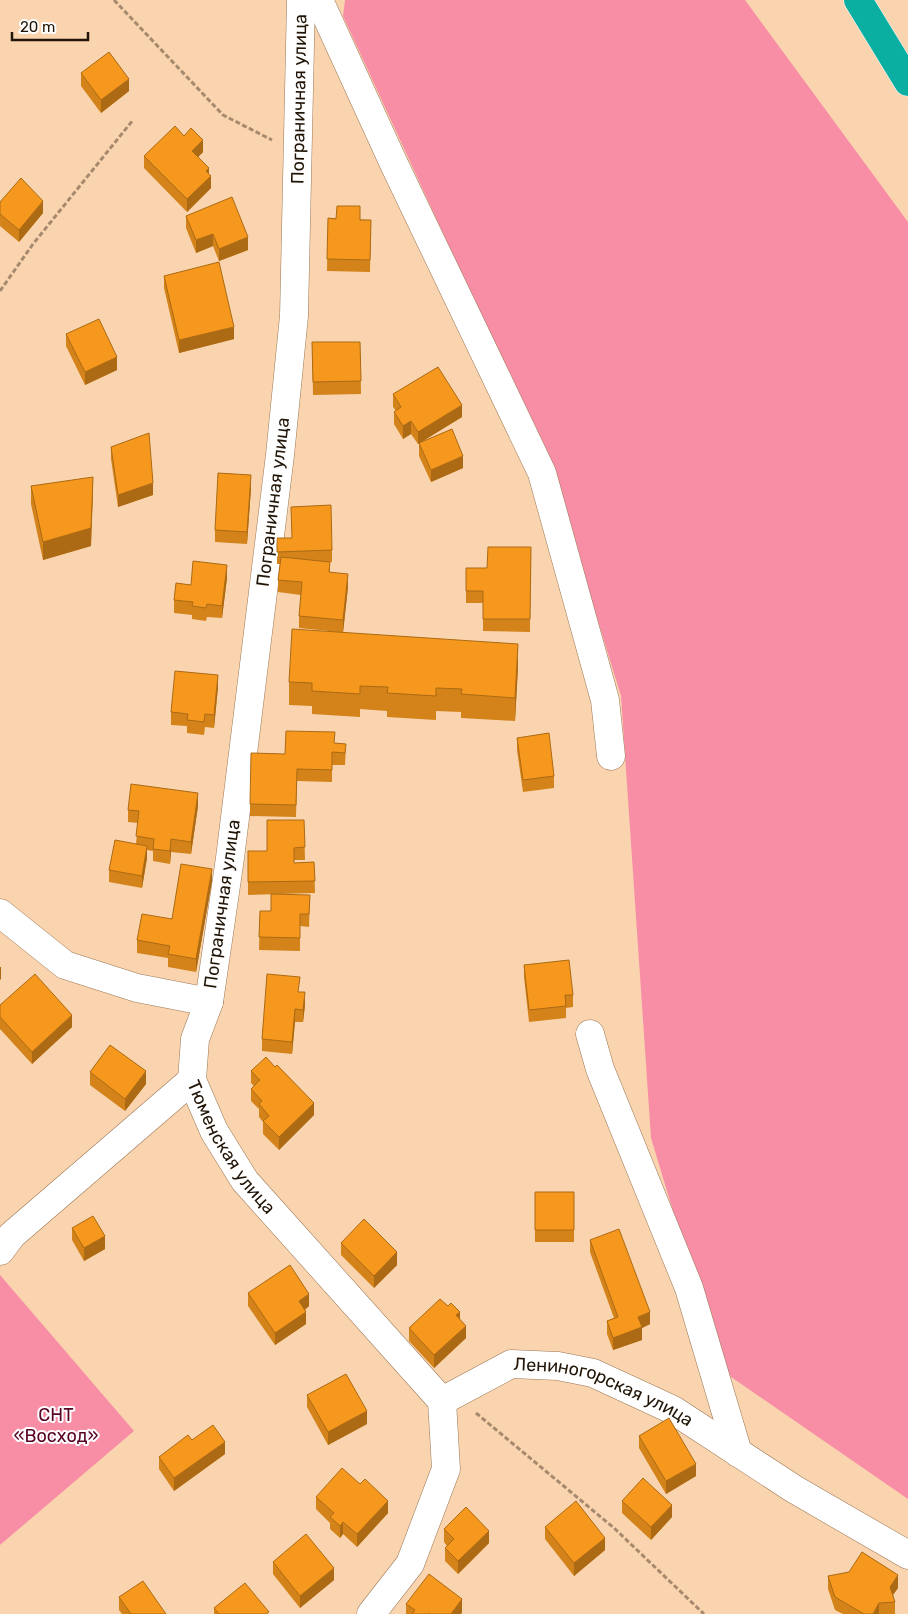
<svg xmlns="http://www.w3.org/2000/svg" width="908" height="1614" viewBox="0 0 908 1614" font-family="Rubik,sans-serif">
<style>
.green{fill:#f88ea6}
.lines{fill:none;stroke-linecap:round;stroke-linejoin:round}
.minor-casing{stroke:#9a7755;stroke-width:29}
.highway-casing{stroke:#fff;stroke-width:29}
.path{stroke:#a78a6e;stroke-width:3;stroke-dasharray:5 2.5;stroke-linecap:butt}
.minor{stroke:#fff;stroke-width:28}
.highway{stroke:#0aafa2;stroke-width:28}
.wall{fill:#d38319}
.shaded-wall{fill:#ac6a14}
.building{fill:#f5981d;stroke:#ac6a14}
.labels{text-anchor:middle;stroke-width:4;stroke-linejoin:round;paint-order:stroke}
.street-label{font-size:18px;fill:#221507;stroke:#fdfdfd}
.park-label{font-size:18px;fill:#570224;stroke:#fdfdfd}
</style>
<rect width="100%" height="100%" fill="#fad4af"/>
<path class="green" d="M345,0H745L908,222V1499L721,1370L651,1138L621,696L543,442L459,268L343,16Z
M0,1275L134,1431L0,1545Z"/>
<g class="lines">
<g class="minor-casing">
<g id="minor">
<path id="s1" d="M301,0L294,316L280,455L230,858L209,1002L195,1039L192,1080L214,1131L245,1181L442,1401"/>
<path d="M319,0L394,164L542,473L605,700L611,756"/>
<path d="M0,913L65,965L137,988L209,1002"/>
<path d="M590,1034L600,1069L689,1288L738,1453"/>
<path d="M0,1251L12,1235L192,1080"/>
<path id="s2" d="M442,1401L511,1364L558,1366L593,1373L673,1410L794,1489L908,1555"/>
<path d="M371,1614L410,1564L446,1469L442,1401"/>
</g>
</g>
<g class="highway-casing">
<path id="highway" d="M858,0L908,82"/>
</g>
<path class="path" d="M114,0L223,115L272,140
M0,291L33,244L133,120
M476,1413L614,1528L704,1614"/>
<use href="#minor" class="minor"/>
<use href="#highway" class="highway"/>
</g>
<path class="wall" d="M81,73L129,91L101,113L81,86Z
M184,136L203,152L198,157L209,174L211,188L187,212L144,168V156Z
M0,202L43,213L19,242L0,226Z
M186,216L248,250L219,261L213,246L196,253L186,228Z
M328,218L371,220L370,272L327,271Z
M164,276L234,339L179,353L164,288Z
M66,334L117,370L85,385L66,346Z
M312,342H360L361,394L313,395Z
M393,394L462,417L418,444L411,434L403,439L394,424V412L396,411L393,407Z
M419,443L463,468L431,482L419,456Z
M111,447L153,495L118,507L111,459Z
M31,486L93,495L91,546L43,560L31,504Z
M251,488L247,544L215,542V530Z
M277,538L332,550V562H330V573L348,587L343,632L518,667L515,721L461,718V712L436,711V720L387,717V711L360,709V717L312,714V706L289,705V682L329,631L299,628V616L301,595L278,592V580L280,564H277Z
M531,547L530,632L483,631V603H466V568H487Z
M227,578L222,618L207,617L206,621L192,619V615L174,613V600L191,585Z
M218,687L214,728L205,727L204,735L187,733V726L171,725V712Z
M517,738L554,776V788L523,792L517,750Z
M335,743L346,744L345,765H332V782L297,781L296,817L250,816V804L285,754Z
M198,806L191,854L171,852L170,864L153,861V851L147,850V858L142,888L109,882V870L136,844L138,823L128,822V810Z
M304,820L305,860H294V863L314,862L315,893L248,895V851H267Z
M212,881L196,972L168,967V958L137,953V940L172,919Z
M310,895L309,927L300,926V951L259,950L260,911H271Z
M524,965L573,995V1007L566,1008V1018L529,1022L524,977Z
M300,992L305,1005L303,1022H295L292,1054L262,1051V1039Z
M0,1005L72,1027L32,1064L0,1029Z
M251,1071L314,1115L279,1150L263,1134V1122L259,1117V1109L251,1101V1089L254,1086L251,1083Z
M90,1072L146,1084L125,1111L90,1085Z
M535,1192H574V1242H535Z
M72,1228L105,1249L84,1261L72,1240Z
M590,1240L650,1324L642,1328V1340L613,1350L607,1334V1321L614,1318L590,1252Z
M341,1243L397,1265L374,1288L341,1255Z
M248,1293L309,1306L305,1310L306,1324L275,1345L248,1306Z
M460,1319L466,1338L434,1368L409,1341V1328Z
M307,1395L367,1424L328,1445L307,1407Z
M639,1436L696,1476L666,1494L639,1448Z
M192,1440L225,1454L174,1491L159,1469V1457Z
M316,1497L388,1513L357,1547L343,1534L340,1538L330,1529V1523L316,1509Z
M622,1501L672,1517L651,1540L622,1513Z
M545,1527L605,1550L574,1576L545,1539Z
M444,1529L489,1543L458,1574L445,1561V1548L447,1546L444,1542Z
M273,1562L334,1580L300,1608L273,1574Z
M828,1576L898,1588L893,1595L895,1602V1614H843L835,1610L828,1589Z
M119,1597L166,1614H122L119,1610Z
M406,1604L462,1612L461,1614H406Z
M214,1608L269,1614H214Z"/>
<path class="shaded-wall" d="M129,79V91L101,113V100Z
M203,140V152L192,163V151Z
M209,168V178L211,176V188L187,212V199L206,171Z
M43,201V213L19,242V230Z
M213,234V246L196,253V240Z
M248,237V250L219,261V249Z
M234,327V339L179,353V340Z
M117,357V370L85,385V372Z
M462,405V417L418,444V432Z
M411,421V434L403,439V426Z
M463,456V468L431,482V470Z
M251,475V488L247,544V532Z
M93,477L91,546L43,560V542Z
M153,483V495L118,507V495Z
M227,565V578L222,618V606Z
M348,574V587L343,633V620Z
M518,644V667L515,721V698Z
M218,675V687L214,728V715Z
M198,793V806L191,854V842Z
M171,839V852L170,864V851Z
M147,846V858L142,888V876Z
M212,869V881L196,972V959Z
M0,967H1V979L0,980Z
M305,992V1005L303,1022V1010Z
M295,1009V1022L292,1054V1042Z
M72,1015V1027L32,1064V1052Z
M146,1071V1084L125,1111V1099Z
M314,1103V1115L279,1150V1137Z
M105,1236V1249L84,1261V1248Z
M397,1252V1265L374,1288V1276Z
M309,1294V1306L299,1314V1301Z
M306,1312V1324L275,1345V1333Z
M460,1312V1325L456,1315Z
M650,1312V1324L642,1328V1340L613,1350V1338L638,1317Z
M466,1326V1338L434,1368V1355Z
M367,1411V1424L328,1445V1432Z
M225,1442V1454L174,1491V1478Z
M696,1464V1476L666,1494V1481Z
M388,1501V1513L357,1547V1534Z
M672,1505V1517L651,1540V1527Z
M343,1522V1534L340,1538V1526Z
M489,1531V1543L458,1574V1561Z
M605,1538V1550L574,1576V1563Z
M334,1568V1580L300,1608V1596Z
M898,1575V1588L890,1599V1587Z
M462,1599V1612L461,1614H451Z
M879,1603V1614H873Z"/>
<path class="building" d="M109,52L129,79L101,100L81,73Z
M175,126L184,136L191,128L203,140L192,151L209,168L206,171L211,176L187,199L144,156Z
M21,178L43,201L19,230L0,214V202Z
M232,197L248,237L219,249L213,234L196,240L186,216Z
M337,206H360V220H371L370,260L327,259L328,218L336,219Z
M219,262L234,327L179,340L164,276Z
M99,319L117,357L85,372L66,334Z
M312,342H360L361,381L313,382Z
M438,367L462,405L418,432L411,421L403,426L394,412L401,407L393,394Z
M452,429L463,456L431,470L419,443Z
M149,433L153,483L118,495L111,447Z
M218,473L251,475L247,532L215,530Z
M93,477L91,528L43,542L31,486Z
M331,505L332,550L277,552V538H292L291,507Z
M488,547H531L530,619H483V591H466V568H487Z
M281,557L330,562L329,572L348,574L343,620L299,616L302,582L278,580Z
M193,561L227,565L222,606L207,604L206,608L192,606L193,602L174,600L176,583L191,585Z
M292,629L518,644L515,698L461,694L462,689L436,688V696L387,693L388,687L360,686V694L312,691V683L289,682Z
M175,671L218,675L214,715L205,714L204,722L187,720L188,714L171,712Z
M286,731L335,732L334,743L346,744L345,753L332,752V770L297,769L296,805L250,804L251,753L285,754Z
M549,733L554,776L523,780L517,738Z
M131,784L198,793L191,842L171,839L170,851L153,849L154,839L136,836L139,811L128,810Z
M267,820H304L305,847L294,848V863L314,862L315,881L248,882V851H267Z
M115,840L147,846L142,876L109,870Z
M181,864L212,869L196,959L168,954L170,946L137,940L142,914L172,919Z
M271,894L310,895L309,914H300V938L259,937L260,911H271Z
M569,960L573,995H565L566,1006L529,1010L524,965Z
M35,974L72,1015L32,1052L0,1017V1005Z
M267,974L300,977L298,992H305L303,1010L295,1009L292,1042L262,1039Z
M110,1045L146,1071L125,1099L90,1072Z
M266,1057L275,1067L277,1065L314,1103L279,1137L263,1121L269,1116L259,1104L262,1101L251,1089L260,1080L251,1071Z
M535,1192H574V1230H535Z
M93,1216L105,1236L84,1248L72,1228Z
M364,1219L397,1252L374,1276L341,1243Z
M619,1229L650,1312L638,1317L642,1327L613,1338L607,1321L618,1317L590,1240Z
M290,1265L309,1294L299,1301L306,1312L275,1333L248,1293Z
M440,1299L448,1306L451,1303L460,1312L456,1315L466,1326L434,1355L409,1328Z
M346,1374L367,1411L328,1432L307,1395Z
M669,1418L696,1464L666,1481L639,1436Z
M213,1425L225,1442L174,1478L159,1457L188,1435L192,1440Z
M342,1468L360,1484L365,1479L388,1501L357,1534L343,1522L340,1526L330,1517L334,1513L316,1497Z
M643,1478L672,1505L651,1527L622,1501Z
M576,1501L605,1538L574,1563L545,1527Z
M466,1507L489,1531L458,1561L445,1548L454,1539L444,1529Z
M306,1534L334,1568L300,1596L273,1562Z
M862,1552L898,1575L890,1587L895,1602L879,1603L873,1614H864L835,1597L828,1576L849,1572Z
M429,1574L462,1599L451,1614H430L429,1613V1614H412L415,1610L406,1604Z
M143,1581L166,1614H131L119,1597Z
M245,1583L269,1612L266,1614H219L214,1608Z"/>
<g class="labels">
<g class="street-label">
<text transform="translate(299 99) rotate(-89)" y="6">Пограничная улица</text>
<text transform="translate(273 502) rotate(-83)" y="6">Пограничная улица</text>
<text transform="translate(222 904) rotate(-82)" y="6">Пограничная улица</text>
<text dy="6" stroke="none"><textPath href="#s1" startOffset="1166">Тюменская улица</textPath></text>
<text dy="6" stroke="none"><textPath href="#s2" startOffset="176">Лениногорская улица</textPath></text>
</g>
<g class="park-label">
<text x="56" y="1421">СНТ<tspan x="56" dy="21">«Восход»</tspan></text>
</g>
</g>
<path d="M12 32v8h76v-8" fill="none" stroke="#221507" stroke-width="2.5"/>
<text x="20" y="32" font-size="15" fill="#221507" stroke="#fdfdfd" stroke-width="4" paint-order="stroke">20 m</text>
</svg>
